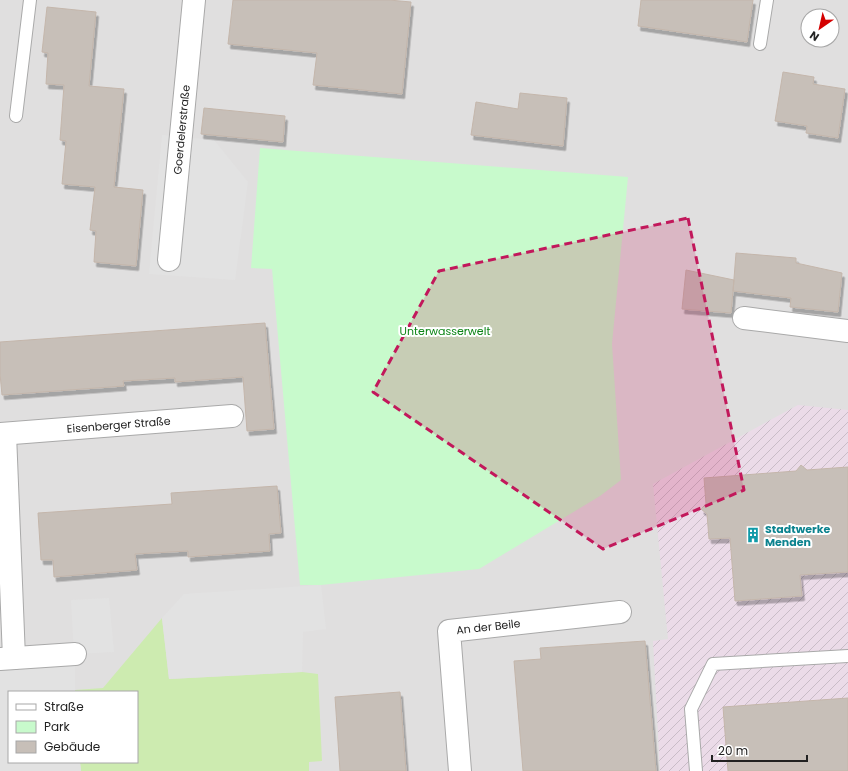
<svg xmlns="http://www.w3.org/2000/svg" width="848" height="771" viewBox="0 0 848 771" font-family="Poppins,sans-serif">
<style>
.residential{fill:#e0dfdf;fill-rule:evenodd}
.industrial{fill:url(#industrial-furrows)}
.grass{fill:#cdebb0}
.park{fill:#c8facc}
.parking{fill:#e2e2e2}
.building{fill:#c7bfb8;stroke:#c4b6ab;filter:url(#shadow)}
.lines{fill:none;stroke-linecap:round;stroke-linejoin:round}
.service-casing{stroke:#a9a9a9;stroke-width:14}
.minor-casing{stroke:#a9a9a9;stroke-width:24}
.service{stroke:#fff;stroke-width:12}
.minor{stroke:#fff;stroke-width:22}
.marked{fill:#c2185b;fill-opacity:0.2;stroke:#c2185b;stroke-width:3;stroke-dasharray:8 5;stroke-linejoin:round}
.labels{text-anchor:middle;stroke-width:4;stroke-linejoin:round;paint-order:stroke}
.street-label{font-size:11px;fill:#222;stroke:#fff}
.park-label{font-size:11px;fill:#0c8416;stroke:#fff}
.culture-label{font-size:11px;font-weight:bold;fill:#0d838f;stroke:#fff;text-anchor:start}
</style>
<defs>
<pattern id="industrial-furrows" width="10" height="10" patternUnits="userSpaceOnUse"><rect width="10" height="10" fill="#ebdbe8"/><path d="M-1 1l2-2M0 10L10 0M9 11l2-2" fill="none" stroke="#c9bcc7"/></pattern>
<filter id="shadow"><feDropShadow dx="2.5" dy="4.5" stdDeviation="0" flood-color="#0004"/></filter>
</defs>
<rect width="100%" height="100%" fill="#f2efe9"/>
<path class="residential" d="M0,0H848V771H0ZM808,16H832V40H808ZM9,692H137V762H9Z"/>
<path class="industrial" d="M798,405L848,410V771H660L653,641L668,639L653,484Z"/>
<path class="grass" d="M162,618L169,679L302,672L318,674L322,761L309,762V771H81L80,762H137V692H75V690L103,688Z"/>
<path class="park" d="M260,148L628,177L612,344L621,480L600,496L479,569L321,585H300L272,269L251,268Z"/>
<path class="parking" d="M162,135L214,140L248,182L235,280L149,274Z
M321,585L326,629L303,632L302,672L169,679L162,618L184,594Z
M109,598L114,652L75,654V692H9V762H80L81,771H0V659L74,654L71,600Z"/>
<path class="building" d="M233,0H389L411,2L402,94L313,85L317,53L228,44Z
M641,0H753L747,42L638,26Z
M47,7L96,12L89,86L124,89L114,187L143,190L136,266L94,262L96,231L90,230L95,187L62,184L66,141L60,140L64,85L46,84L48,53L42,52Z
M783,72L814,77L813,84L845,89L838,138L806,133L807,126L775,121Z
M520,93L567,98L563,146L471,135L476,102L518,109Z
M204,108L285,116L283,142L201,134Z
M736,253L796,258V263L842,273L838,312L790,307L791,298L733,291Z
M686,270L734,280L731,313L682,309Z
M265,323L274,429L247,431L243,377L175,382V378L123,381L124,386L2,395L0,374V342Z
M801,465L807,470L848,467V572L800,575L802,596L735,601L730,538L709,539L707,514L701,509L706,504L704,478L796,471Z
M277,486L281,533L269,534L270,551L188,557V551L135,554L137,570L54,577L53,560H41L38,513L172,504L171,493Z
M645,641L656,771H523L514,661L541,659L540,648Z
M400,692L406,771H340L335,697Z
M848,698V771H728L723,707Z"/>
<g class="lines">
<g class="service-casing">
<path id="service" d="M760,44L767,0
M16,116L30,0
M696,771L691,709L713,664L848,656"/>
</g>
<g class="minor-casing">
<g id="minor">
<path id="s1" d="M169,260L194,0"/>
<path d="M744,318L848,331"/>
<path id="s2" d="M0,434L232,416"/>
<path d="M5,434L14,658"/>
<path d="M0,659L75,654"/>
<path id="s3" d="M460,771L449,631L620,612"/>
</g>
</g>
<use href="#service" class="service"/>
<use href="#minor" class="minor"/>
</g>
<path class="marked" d="M688,218L744,490L603,549L373,392L439,271Z"/>
<defs>
<g id="building-bare" transform="scale(1.2)"><path d="M-4-6H4V6H1V3H-1V6H-4ZM-2.5-4.3h1.7v1.8h-1.7ZM.8-4.3h1.7v1.8H.8ZM-2.5-1h1.7V.8h-1.7ZM.8-1h1.7V.8H.8Z" fill="#0f9aa8" stroke="#fff" stroke-width="2.5" paint-order="stroke"/></g>
</defs>
<g fill-rule="evenodd">
<use href="#building-bare" x="753" y="535"/>
</g>
<g class="labels">
<g class="street-label">
<text dy="4" stroke="none"><textPath href="#s1" startOffset="131">Goerdelerstraße</textPath></text>
<text dy="4" stroke="none"><textPath href="#s2" startOffset="119">Eisenberger Straße</textPath></text>
<text dy="4" stroke="none"><textPath href="#s3" startOffset="180">An der Beile</textPath></text>
</g>
<g class="park-label">
<text x="445" y="335">Unterwasserwelt</text>
</g>
<g class="culture-label">
<text x="765" y="533">Stadtwerke<tspan x="765" dy="13">Menden</tspan></text>
</g>
</g>
<rect x="8" y="691" width="130" height="72" fill="#ffffff" stroke="#a7a7a7"/>
<rect x="16" y="704" width="20" height="6" fill="#ffffff" stroke="#a7a7a7"/>
<text x="44" y="711" font-size="12" fill="#222222">Straße</text>
<rect x="16" y="721" width="20" height="12" fill="#c8facc" stroke="#a7a7a7"/>
<text x="44" y="731" font-size="12" fill="#222222">Park</text>
<rect x="16" y="741" width="20" height="12" fill="#c7bfb8" stroke="#a7a7a7"/>
<text x="44" y="751" font-size="12" fill="#222222">Gebäude</text>
<g transform="translate(820 28) rotate(214)"><circle r="19" fill="#ffffff" stroke="#a7a7a7"/>
<path d="M0-3L7 15L0 10L-7 15Z" fill="#d40000"/>
<text y="-6" font-size="11" font-weight="bold" text-anchor="middle" fill="#222222">N</text>
</g>
<path d="M712 755v6h95v-6" fill="none" stroke="#222222" stroke-width="2"/>
<text x="718" y="755" font-size="12" fill="#222222" stroke="#ffffff" stroke-width="3" paint-order="stroke">20 m</text>
</svg>
